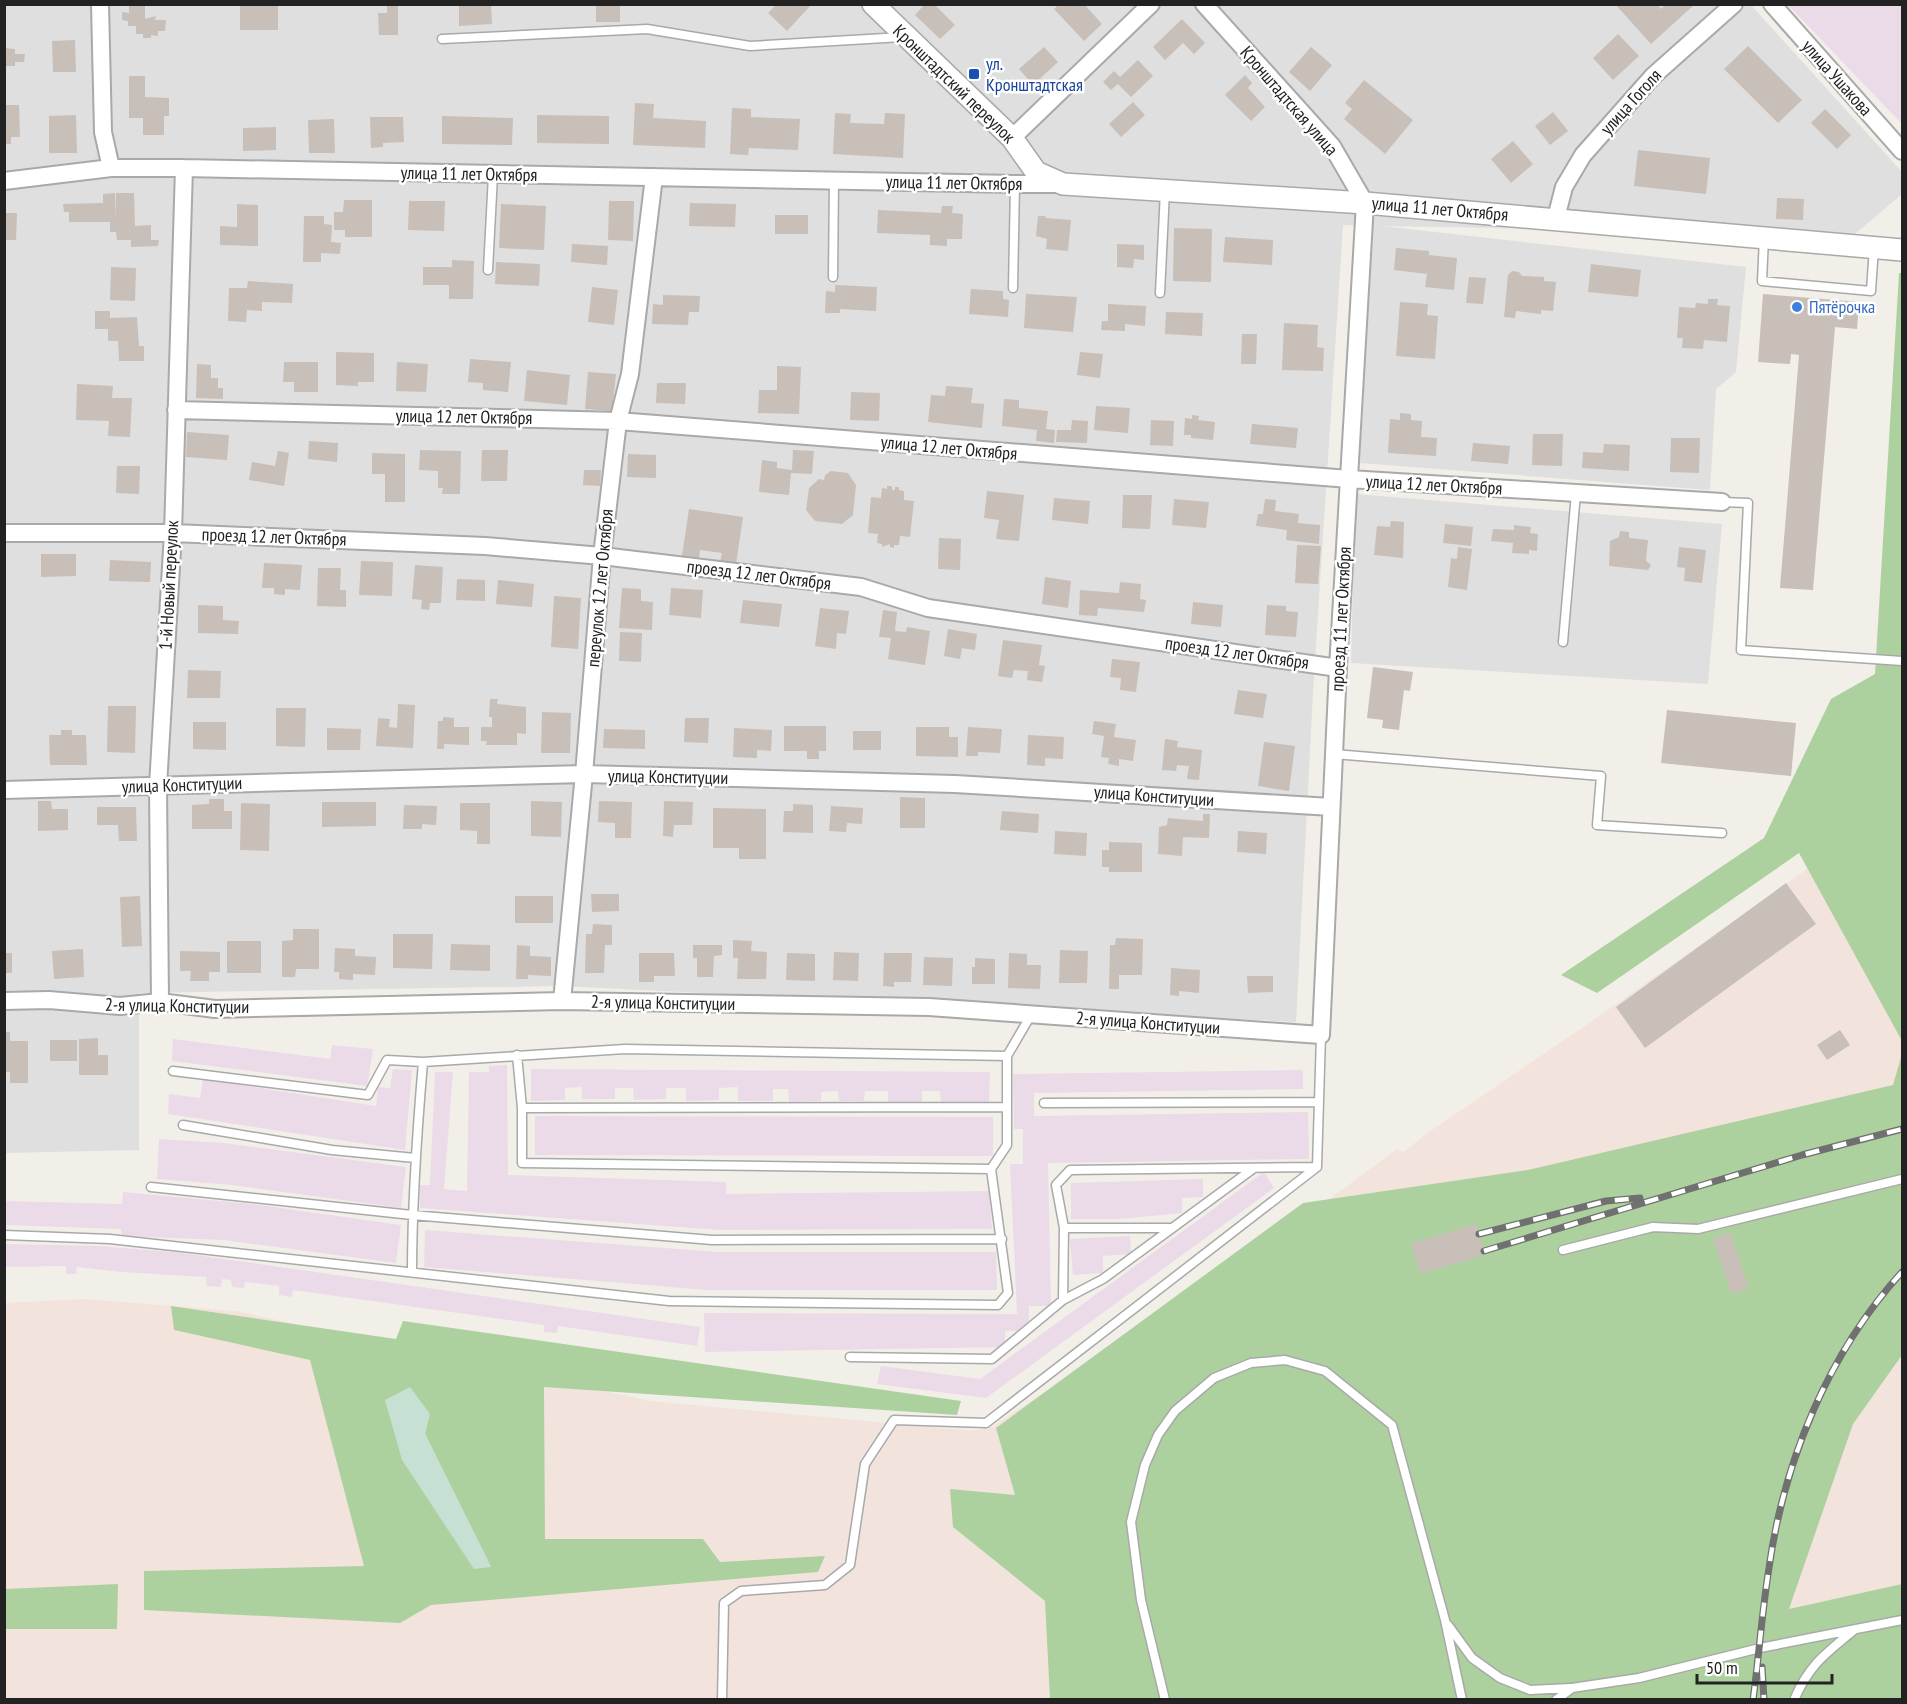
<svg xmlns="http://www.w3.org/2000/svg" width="1907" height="1704" viewBox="0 0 1907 1704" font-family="'PT Sans Narrow',sans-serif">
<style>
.residential{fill:#e0dfdf}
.industrial{fill:#ebdbe8}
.military{fill:#f3e3dd}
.forest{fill:#add19e;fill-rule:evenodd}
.wetland{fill:#c6e0d4}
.building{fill:#c7bfb8}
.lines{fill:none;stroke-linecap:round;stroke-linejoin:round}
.service-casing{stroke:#a9a9a9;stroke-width:11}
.minor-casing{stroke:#a9a9a9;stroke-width:20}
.tertiary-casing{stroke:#a9a9a9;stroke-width:24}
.service{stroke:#fff;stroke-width:8}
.minor{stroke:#fff;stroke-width:16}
.tertiary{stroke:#fff;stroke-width:21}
.rail-casing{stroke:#707070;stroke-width:7}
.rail{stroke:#fff;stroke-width:4.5;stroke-dasharray:14;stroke-linecap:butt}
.transit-dot{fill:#1a4fb4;stroke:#fff;stroke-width:2}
.shop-dot{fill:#3f7fe0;stroke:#fff;stroke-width:2}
.labels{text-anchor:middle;stroke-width:5;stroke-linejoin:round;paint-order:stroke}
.transit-label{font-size:18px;fill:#164399;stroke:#fff;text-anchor:start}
.street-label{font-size:18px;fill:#222;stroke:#fff}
.shop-label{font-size:18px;fill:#366cbe;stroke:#fff;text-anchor:start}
</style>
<rect width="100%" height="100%" fill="#f2efe9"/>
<path class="residential" d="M4,5H1751L1902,172V194L1855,234L1382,226L1746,267L1736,372L1716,389L1710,490L1360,463L1372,226L1343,225L1313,692L1296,1022L561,986L139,993V1150L5,1153Z
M1355,494L1722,524L1708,684L1351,663Z"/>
<path class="industrial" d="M1788,5H1902V124Z
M173,1039L330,1059L332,1045L373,1049L367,1086L172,1061Z
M507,1065L508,1175L726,1182V1194L989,1191L992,1229L720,1230L420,1208V1185H430L435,1072H453L444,1189L467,1191L469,1072H489V1066Z
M393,1069L412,1070L405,1150L168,1114L169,1094L200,1098L203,1079L376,1106L378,1087L390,1088Z
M531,1069L990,1072L989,1102H941L940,1091H922V1102H888V1091H865L864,1101H839L838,1091L821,1092V1101L789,1102L788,1089H773V1101H738V1087L719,1088V1100L686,1101V1088H666V1099L634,1100L633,1088H615V1099H582V1087L565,1088V1100L531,1101Z
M1303,1070V1089L1034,1093V1116L1308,1112L1309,1159L1048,1163L1051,1306H1029V1331H1005V1347L705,1352L704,1313L1017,1314L1010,1164H1023V1129H1014L1013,1074Z
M535,1116L993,1117V1156L535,1155Z
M159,1139L224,1143L406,1167L401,1208L232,1185L157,1179Z
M1264,1172L1274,1188L986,1398L877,1384L881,1366L980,1379Z
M1203,1179V1197L1182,1198V1213L1119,1219H1071V1183Z
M123,1192L252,1204L401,1225L396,1263L223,1240L122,1236L121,1229L5,1225V1201L122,1204Z
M425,1230L718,1252H996L997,1290H707L424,1267Z
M1130,1236L1131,1254L1103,1256V1273L1073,1275L1070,1239Z
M5,1244L97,1246L175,1252L700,1327L697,1346L558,1326L557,1333L544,1332V1325L293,1290L292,1297L279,1295V1286L245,1282L244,1288L232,1287L231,1280L222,1279L221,1287L207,1286L206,1277L121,1272L77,1267L76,1274H66V1266L5,1267Z"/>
<path class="military" d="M1902,802V1699H5L4,1303L84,1299L236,1311L651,1401L974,1431L994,1426L1321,1205L1397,1149L1404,1152L1423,1136L1592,1021Z"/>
<path class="forest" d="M1899,273H1902V1041L1799,853L1597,993L1561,975L1764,838L1831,699L1875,674Z
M1902,1054V1355L1853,1424L1789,1609L1902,1584V1699H1050L1045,1601L953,1527L950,1489L1015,1495L996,1428L1303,1203L1528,1170L1893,1085Z
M171,1306L396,1339L403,1321L961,1401L957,1415L544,1387L545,1539H703L720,1562L825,1556L818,1572L431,1605L400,1623L144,1610V1571L364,1566L310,1360L174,1330ZM385,1400L425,1434L491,1567Z
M118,1584L117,1629H5V1589Z"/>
<path class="wetland" d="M410,1387L430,1414L425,1434L491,1567L474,1569L402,1460L385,1400Z"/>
<path class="building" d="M129,4H145V19L156,16L155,20H166L165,31H158V36L151,35V38H143V34H136V26H128V21L122,20V12L129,13Z
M240,4H278V30H240Z
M387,4H398V35H379L378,13H387Z
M459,4H491L492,24L459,26Z
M777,4H812L787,31L768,13Z
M925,4H934L955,25L940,39L915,15Z
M1059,4H1084L1102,24L1084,41L1054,9Z
M1615,4H1657L1661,9L1666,4H1695L1651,44Z
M596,5H620V22H596Z
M1182,19L1205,43L1194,54L1183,43L1165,60L1153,47Z
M1618,34L1639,56L1613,80L1593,58Z
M75,40L76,72H53L52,41Z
M1748,46L1802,100L1778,123L1724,69Z
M1044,47L1058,62L1033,85L1019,69Z
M1311,47L1332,65L1310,91L1289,72Z
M4,48L15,49V54H25L24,62H15V66H4Z
M1138,60L1153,76L1131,97L1118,84L1111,90L1103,82L1114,71L1120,77Z
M1245,75L1252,83L1248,88L1265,107L1251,121L1225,95Z
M129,76H145V97L169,98V116H164V135H143V118H129Z
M1364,80L1413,120L1385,154L1344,119L1352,109L1345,103Z
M1133,102L1145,115L1121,137L1109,124Z
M635,103L654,104L653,118L706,121L705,148L633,145Z
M4,105H19L20,137H11V144H4Z
M732,108L751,109V117L800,119L798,150L749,148L748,155L730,154Z
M1825,109L1851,135L1837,149L1811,123Z
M1553,112L1568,131L1550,145L1535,126Z
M835,113L851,114L850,123L884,124L885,113L905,114L903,158L833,154Z
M76,115L77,153H49V116Z
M537,115L609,116V144L537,143Z
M442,116L513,118L512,145L442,144Z
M370,117H403L404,142L383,143V147L371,148Z
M334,119L335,153H309L308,120Z
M276,127V150L243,151V128Z
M1513,141L1533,164L1511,183L1491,159Z
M1638,150L1710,158L1706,194L1634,186Z
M115,193L116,222V193H134L135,226L151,225V240H159L158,246L131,247V240H117L116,232H110V222H69V212H64L63,204L103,203V194Z
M1777,198L1804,199L1803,220L1776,219Z
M344,200H372V237H345V230H334V212H343Z
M409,201H445L444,231L408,230Z
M609,201H634L633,241L608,240Z
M690,203L736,204L735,227L689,226Z
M237,204L258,205V246L220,245V226L237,227Z
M501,204L546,206L544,250L499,248Z
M942,206H953L952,213L963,214L962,239H947V246L930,245V235L877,233L878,210L941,213Z
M4,213H17L16,240H4Z
M775,215H808V234H775Z
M304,216H324V224L332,225L331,242L341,243L340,254L321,253V262H303Z
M1038,216H1046L1045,218L1071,220L1068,251L1046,249L1047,239L1036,236Z
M1174,228L1212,229L1211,282L1173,281Z
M1225,237L1273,240L1272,265L1223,262Z
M572,244L608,246L607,265L571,262Z
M1117,244L1144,245V260L1134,259L1133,268L1117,267Z
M1396,248L1429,251V255L1457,258L1454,290L1425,287L1427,274L1394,270Z
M452,260L474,261L473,299H449V285H423V267H452Z
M496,262L540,264L539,286L495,284Z
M1591,264L1641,270L1638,297L1588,292Z
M111,267L136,268L135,301L110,300Z
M1512,271L1519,272L1522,276L1544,277V281L1556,282L1553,311L1541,310V314L1516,311L1515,318L1504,317L1508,275Z
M1469,277L1486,278L1483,304L1466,303Z
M248,281L293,284L292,303L262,302V311L247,310L246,322L228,321L229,288H247Z
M835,285L877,287L876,311L840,309V313H825L826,291L835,292Z
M592,287L618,290L614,325L588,322Z
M971,289L1003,291V299L1009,300L1008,317L969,314Z
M1026,294L1077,297L1073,332L1024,328Z
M1763,294L1859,302L1857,329L1835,327L1813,590L1780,588L1799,355L1791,354L1790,364L1758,362Z
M663,295L700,296L699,312H689L688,325L652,324L653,304L663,305Z
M1708,299H1718L1717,305L1730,306L1727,342L1704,340L1703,349L1682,348L1683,338H1677L1679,307L1695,308L1696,303L1708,304Z
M1400,302L1428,304L1427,315L1438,316L1435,359L1396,356Z
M1108,304L1146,306L1145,326L1125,324V331L1101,330L1102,321H1108Z
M95,311H110V318L137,317L139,346H144V361H119L118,341H108V329H95Z
M1166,312L1203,313L1202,336L1165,334Z
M1284,323L1318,325L1317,347L1324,348L1323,371L1282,370Z
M1242,334H1257L1256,364H1241Z
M336,352L374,353V382H358V386L336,385Z
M1080,352L1103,354L1100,378L1077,375Z
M470,359L511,362L508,392L483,390V383L468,382Z
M284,362H318V392H294V382H283Z
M397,362L428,364L426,392L396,391Z
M197,364L211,365V378H218V388H223V399L196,398Z
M777,366L801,367L799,414L758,413L759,390H777Z
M527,370L570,375L567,405L524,401Z
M588,372L616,374L612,411L585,409Z
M657,383H686L685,404L656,403Z
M77,384L113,386L112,398H132L130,437L108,436L109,421L76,420Z
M946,386L973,388L971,403L984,404L982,428L928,422L931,395L945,396Z
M851,392L880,393L879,421L850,420Z
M1004,399L1019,400V408L1048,411L1046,429L1055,430L1054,443L1036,441L1037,430L1002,426Z
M1096,406L1130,408L1128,433L1094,430Z
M1400,413L1411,414V420L1422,421L1421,437L1437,438L1436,456L1388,453L1390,419L1400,420Z
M1192,415L1199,416L1198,420L1215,422L1213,440L1191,438V435H1184L1185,418L1192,419Z
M1072,420L1088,421L1087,443L1056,442L1057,430H1071Z
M1151,420L1174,421L1173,446L1150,445Z
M1252,424L1298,428L1296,448L1250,444Z
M187,432L229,435L227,460L186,457Z
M1533,434H1563L1562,466L1532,465Z
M1671,438H1700L1699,473L1670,472Z
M309,441L338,443L337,462L308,459Z
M1473,443L1510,446L1508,464L1471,461Z
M1604,444L1630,445L1629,471L1582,468L1583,452L1603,453Z
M420,450L461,451L460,494H442L443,488H438V471L419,470Z
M482,450H508L507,481H481Z
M793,450L814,451L812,474L791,473L789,495L759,492L762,460L777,462V468L792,470Z
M278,451L289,453L284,486L249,480L252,462L275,466Z
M372,453L405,454V502H385V474H372Z
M628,454L656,455V478L627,477Z
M117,466H140L139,494L116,493Z
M584,470H601L600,486L583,485Z
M831,471L848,473L856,485L853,515L842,524L815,521L806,510L809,488L819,479L824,480L825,475Z
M887,486H892V490H895V487H899V490L904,491V500L914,501L910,537L900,536L899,545H894V548L890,547V544L882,547V544L877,543L878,534L868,533L871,497L881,498L882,488L887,489Z
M987,491L1024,495L1019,541L996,539L999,520L984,518Z
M1123,495H1152L1150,529L1122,528Z
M1054,498L1090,501L1088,524L1052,520Z
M1174,499L1209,502L1206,528L1172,525Z
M1265,499L1276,500L1275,511L1299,514L1298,523L1320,525L1319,544L1286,540L1287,530L1256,526L1258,514H1263Z
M689,509L743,517L736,564L720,562L722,553L700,550L699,558L682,556Z
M1391,521L1404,522L1403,558L1374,555L1377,526L1390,527Z
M1445,524L1473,527L1471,546L1443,543Z
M1514,525L1531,527L1530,533L1538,534L1537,551L1529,550V554L1512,553L1513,543L1491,541L1493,529L1514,530Z
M1620,531L1629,532V538L1648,540L1646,561L1651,565L1648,570L1609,566L1610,541L1619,537Z
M939,538L961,539L960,570L938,569Z
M1297,545L1321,546L1318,584L1295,583Z
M1458,547L1472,549L1467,590L1448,587L1451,558L1457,559Z
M1679,547L1706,550L1702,583L1684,581L1685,568L1677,567Z
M41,554H76V576L41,577Z
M110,560L151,562L150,582L109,581Z
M361,561L393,562L392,596L359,595Z
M264,563L302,565L300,590L285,589V595L274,594V588H262Z
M415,565L443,567L441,603H430L429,610L421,609L422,600L412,599Z
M318,568H341L340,590H346V607L317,606Z
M1045,577L1071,581L1068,608L1042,604Z
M457,579L485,580V601L456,600Z
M498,580L534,584L532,607L496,604Z
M1120,582L1141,584L1140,599L1146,600L1144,612L1098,608L1097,616L1079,615L1080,590L1119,593Z
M622,588L641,589V601L653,602L652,630L619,628Z
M671,588L703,590L701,618L669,615Z
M554,596L581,598L578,649L551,647Z
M743,600L782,604L779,627L740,623Z
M1193,602L1223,605L1221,627L1191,624Z
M198,605L223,606V620L239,621L238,634L198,633Z
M1267,605L1286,606V611L1298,612L1296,637L1265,635Z
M820,608L849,611L846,634L837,633L836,649L815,646Z
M883,610L897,612L895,631L906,632L907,627L930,631L925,665L888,659L891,638L879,637Z
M948,629L977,634L975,650L962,648L960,659L944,656Z
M620,632L642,633L641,662L619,661Z
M1003,640L1042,645L1039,665L1045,666L1042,682L1027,680L1028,671L1014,670L1012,678L998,676Z
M1112,659L1140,662L1136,692L1120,690L1121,678L1110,677Z
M1373,667L1413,672L1410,691L1404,690L1399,730L1382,728L1383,720L1367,718Z
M188,670L221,671L220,698H187Z
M1238,690L1267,694L1263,718L1234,714Z
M490,699H498L497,704L526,707V734L517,733V745H486L487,741H481V727H492V717H489Z
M398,704L415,705L413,748L376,746L378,718L390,719L389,727L397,728Z
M108,706H136L135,753L107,752Z
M276,708H306L305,747L276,746Z
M1667,710L1796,723L1791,776L1661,763Z
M542,712L571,713L570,753H541Z
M443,717L454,718V727H469V745L444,744V749H437L438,721H443Z
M685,718H709L708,743L684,742Z
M1094,721L1116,724L1114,737L1136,740L1133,761L1119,759V766L1108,764L1109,758L1101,757L1104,736L1092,734Z
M193,722H226V750L193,749Z
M784,726H826V751H819V759H807V751H784Z
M916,727H949V737H958V757L916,756Z
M968,727L1002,729L1000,753L978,752V756H966Z
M327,728L361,729L360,750H327Z
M734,728L772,730L771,751L757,750V758L733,757Z
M604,729L645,730V749L603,748Z
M61,730H72V735H86L87,765H50L49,735H61Z
M853,731H881V750H853Z
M1028,735L1064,737L1063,759L1045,758V766L1027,765Z
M1165,739L1178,741L1177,747L1202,750L1199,780L1187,779L1189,766L1177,765L1176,771L1162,770Z
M1264,742L1295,746L1289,791L1258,786Z
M900,797L925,798V828H900Z
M209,799H224V811H232V829H192V805L209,804Z
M38,801H51L52,809H68V830L38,831Z
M531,801L562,802L561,837L531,836Z
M599,801L632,802L631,838H615V823L598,822Z
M664,801L693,802L692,825H674L673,837L663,836Z
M322,802H376V826L322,827Z
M241,803L270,804L269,851L240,850Z
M460,803H490V844H477V831L460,830Z
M793,804L813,805V833L783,832L784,811H793Z
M404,805L437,806L436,825L422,824V829H403Z
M831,806L863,808L862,824L847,823L846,832L829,831Z
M97,807H136L137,841H119L118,825H97Z
M713,808L766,809V859H739V848H713Z
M1002,811L1039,814L1038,833L1000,830Z
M1203,814H1210L1209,838L1183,837L1182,856L1158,854L1159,827L1167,825L1168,818L1203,821Z
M1055,831L1087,833L1086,856L1054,854Z
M1238,831L1267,833L1266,854L1237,852Z
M1109,842L1142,843V872H1109V867H1102V850H1109Z
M1786,883L1816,924L1645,1048L1616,1007Z
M591,894H619V911L592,912Z
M140,896L142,946L122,947L120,897Z
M515,896H553V923H515Z
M593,924L612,925V945H605L604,973H585L586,934H592Z
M293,929H319V969H296L295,977H282V941L293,940Z
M393,934H433L432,969L393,968Z
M1116,938L1143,939L1142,975H1119V989H1109L1110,945H1115Z
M733,940L752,941L751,951L767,952L766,979H737L738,958H733Z
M227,941H261V973H227Z
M451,944L490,945V971L450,970Z
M517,945L530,946V956L551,957V976L528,975V979H516Z
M693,945H722V955L714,956L713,977H697V958H693Z
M335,948L355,949V956L376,957L375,975L353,974V980L339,979V972H334Z
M83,949L84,977L54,979L52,951Z
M1060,950L1088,951L1087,983H1059Z
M180,951L220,952V972H209V981H190L191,971H180Z
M834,952L859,953L858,981L833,980Z
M4,953H12V973H6Z
M639,953H674L675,976H654V982H639Z
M787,953L815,954V981L786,980Z
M884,953H912L911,982H894V987L883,986Z
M1009,953L1027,954V965H1041L1040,989L1008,988Z
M924,957L953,958L952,986L923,985Z
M975,958L995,959V984H972V967H975Z
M1171,968L1200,970L1199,993L1179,991V996L1170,995Z
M1247,976H1273V992L1248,993Z
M1840,1030L1850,1045L1827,1060L1817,1045Z
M5,1032H10V1041H28V1083H10V1072H5Z
M98,1038V1055H108V1075H79V1039Z
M50,1040H77V1061H50Z
M1476,1224L1485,1255L1420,1274L1411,1243Z
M1730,1232L1749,1288L1731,1294L1713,1238Z"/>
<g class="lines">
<g class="service-casing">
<path id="service" d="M442,39L647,29L750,46L902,37
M1764,238L1762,281L1871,291L1874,247
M488,270L493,175
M833,277L834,180
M1013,288L1015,184
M1160,293L1165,191
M1722,502L1748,503L1741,650L1902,661
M1563,642L1576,493
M1334,754L1601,776L1597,825L1722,833
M517,1055L522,1108V1163L991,1169
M173,1071L368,1095L387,1060L423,1062L625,1049L1007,1056
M1044,1103L1319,1102
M522,1108L1007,1107
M183,1125L332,1150L415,1158
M151,1187L412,1215L712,1240L1002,1239
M1064,1228H1172
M4,1235L110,1239L669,1301L998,1305L1008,1293L991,1169L1007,1145V1056L1031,1015
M1563,1250L1653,1227L1698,1229L1902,1179
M412,1272C412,1202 417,1132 423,1062
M1063,1300L1064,1228L1056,1185L1070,1170L1317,1167
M850,1357L992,1359L1063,1300L1103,1279L1254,1168
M1448,1625L1472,1658L1500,1678L1530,1690L1571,1688
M722,1700L724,1603L741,1591L825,1585L850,1565L865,1464L894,1420L986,1423L1317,1167L1321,1035
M1165,1700L1141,1600L1131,1522L1145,1465L1158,1435L1175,1411L1214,1378L1251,1363L1285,1360L1325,1371L1392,1425L1445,1620L1462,1700
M1556,1700L1572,1688L1639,1678L1760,1648L1902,1620
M1794,1700C1809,1665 1825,1654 1853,1631"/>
</g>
<g class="minor-casing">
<path id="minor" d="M100,4L103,132L111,168
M1772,4L1902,151
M1012,138L1151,4
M4,181L111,168H184L1015,184H1059
M1556,218L1564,187L1583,155L1653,76L1734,4
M176,410L618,421L1349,479L1722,502
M4,533H173L485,546L602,556L861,587L928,608L1338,668
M4,790L584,774L955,784L1331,807
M4,1001L49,1000L120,1006L160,1002L215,1009L562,1001L929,1007L1321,1035L1338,668L1365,203L1332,146L1204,4
M562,1001L584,774L602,556L618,421L630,374L654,177
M160,1002L158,786L173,533L184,168"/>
</g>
<g class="tertiary-casing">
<path id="tertiary" d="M873,4L1012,138L1036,172L1063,184L1365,203L1902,250"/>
</g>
<use href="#service" class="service"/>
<use href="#minor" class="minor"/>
<use href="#tertiary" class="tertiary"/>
<g class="rail-casing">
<path id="rail" d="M1479,1234L1606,1201L1640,1198
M1484,1251L1802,1155L1902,1129
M1762,1667L1764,1700
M1753,1700C1759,1656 1762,1611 1769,1568C1784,1460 1829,1352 1902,1272"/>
</g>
<use href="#rail" class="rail"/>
</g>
<rect class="transit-dot" x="968" y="68" width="12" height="12" rx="3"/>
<circle class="shop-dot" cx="1797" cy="307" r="6"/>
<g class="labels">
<g class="transit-label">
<text x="986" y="70">ул.<tspan x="986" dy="21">Кронштадтская</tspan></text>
</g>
<g class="street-label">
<text transform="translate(1837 78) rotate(48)" y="6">улица Ушакова</text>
<text transform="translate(954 84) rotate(44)" y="6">Кронштадтский переулок</text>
<text transform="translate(1289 101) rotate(49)" y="6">Кронштадтская улица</text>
<text transform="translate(1631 102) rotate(-48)" y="6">улица Гоголя</text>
<text transform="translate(469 174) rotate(1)" y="6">улица 11 лет Октября</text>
<text transform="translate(954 183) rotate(1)" y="6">улица 11 лет Октября</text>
<text transform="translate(1440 209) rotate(5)" y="6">улица 11 лет Октября</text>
<text transform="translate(464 417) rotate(1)" y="6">улица 12 лет Октября</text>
<text transform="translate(949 448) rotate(5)" y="6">улица 12 лет Октября</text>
<text transform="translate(1434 485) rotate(3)" y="6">улица 12 лет Октября</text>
<text transform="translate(274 537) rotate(2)" y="6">проезд 12 лет Октября</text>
<text transform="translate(759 575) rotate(7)" y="6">проезд 12 лет Октября</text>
<text transform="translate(169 585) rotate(-87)" y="6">1-й Новый переулок</text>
<text transform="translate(600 588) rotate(-85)" y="6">переулок 12 лет Октября</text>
<text transform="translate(1341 619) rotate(-87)" y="6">проезд 11 лет Октября</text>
<text transform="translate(1237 653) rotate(8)" y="6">проезд 12 лет Октября</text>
<text transform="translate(668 777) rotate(1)" y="6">улица Конституции</text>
<text transform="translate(182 785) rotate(-2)" y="6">улица Конституции</text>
<text transform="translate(1154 796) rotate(4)" y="6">улица Конституции</text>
<text transform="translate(663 1003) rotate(1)" y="6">2-я улица Конституции</text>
<text transform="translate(177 1006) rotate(1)" y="6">2-я улица Конституции</text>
<text transform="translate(1148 1023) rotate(4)" y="6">2-я улица Конституции</text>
</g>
<g class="shop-label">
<text x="1809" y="313">Пятёрочка</text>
</g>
</g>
<rect width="1907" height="1704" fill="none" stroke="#222222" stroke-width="12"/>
<path d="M1697 1674v9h135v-9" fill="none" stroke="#222222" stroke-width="3"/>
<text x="1706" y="1674" font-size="18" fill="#222222" stroke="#ffffff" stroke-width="4.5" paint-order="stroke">50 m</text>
</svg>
